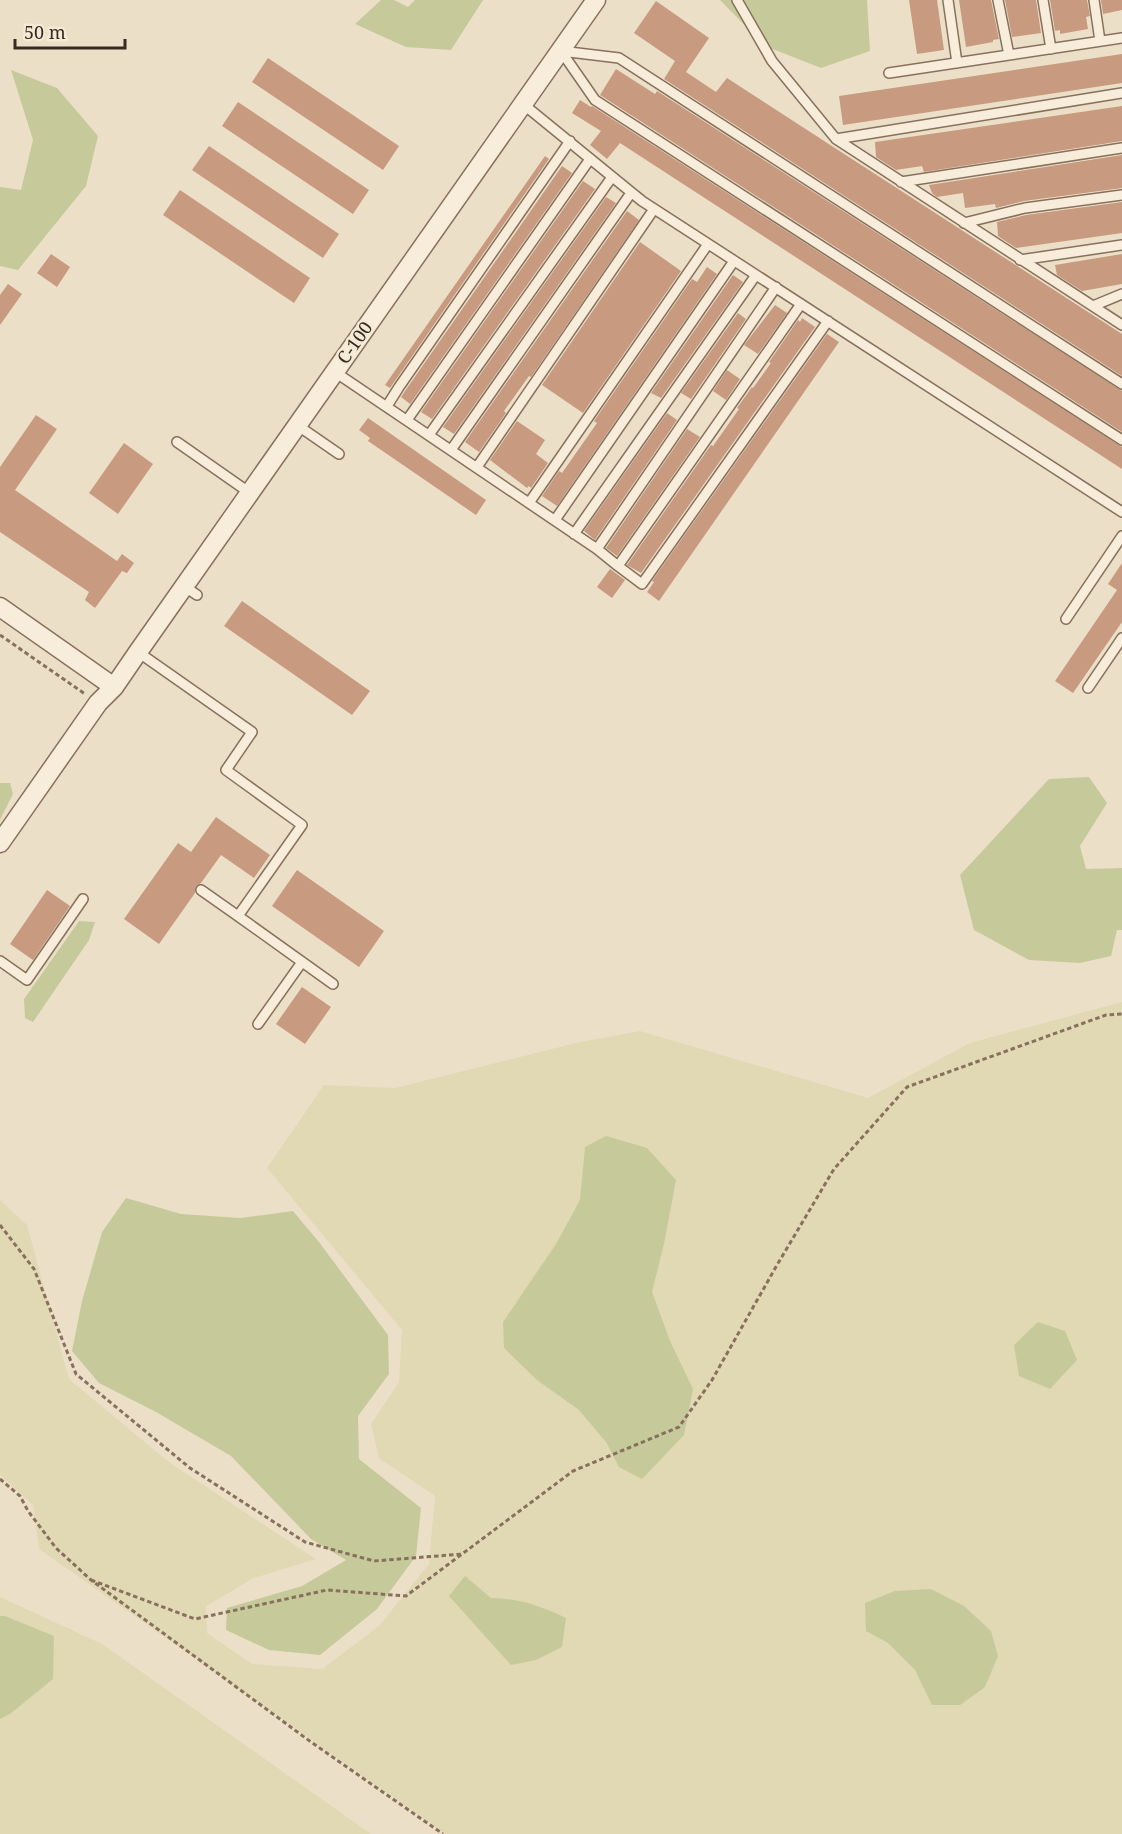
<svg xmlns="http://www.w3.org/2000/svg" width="1122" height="1834" viewBox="0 0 1122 1834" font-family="'Noto Serif',serif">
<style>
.farmland{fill:#e1d8b4}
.green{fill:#c6ca9b}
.building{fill:#c89a7f}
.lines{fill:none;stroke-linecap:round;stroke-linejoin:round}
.service-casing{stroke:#87715d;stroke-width:12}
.minor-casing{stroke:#87715d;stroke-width:21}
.path{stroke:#87715d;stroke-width:3;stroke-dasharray:4.5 3;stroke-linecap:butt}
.service{stroke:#f7edda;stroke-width:9}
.minor{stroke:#f7edda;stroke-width:18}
.labels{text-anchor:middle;stroke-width:5;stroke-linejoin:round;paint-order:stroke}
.street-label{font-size:18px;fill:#382a20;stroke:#f4ead6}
</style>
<rect width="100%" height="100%" fill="#ecdfc7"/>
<path class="farmland" d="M1122,1002V1834H446L39,1549L33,1505L0,1475V1200L27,1225L69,1379L170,1463L316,1559L254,1578L206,1606L207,1633L252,1664L322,1669L379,1626L429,1564L435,1496L379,1458L371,1424L399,1382L402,1330L267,1168L324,1085L395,1088L576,1043L640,1031L868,1098L970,1043Z
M0,1597L102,1644L371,1834H0Z"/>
<path class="green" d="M381,0H394L408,7L415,0H483L451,50L406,47L355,24Z
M720,0H867L870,51L821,68L765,46Z
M11,70L57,88L98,136L86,186L18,270L0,266V187L21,190L33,140Z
M1089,777L1107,803L1080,846L1086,869L1122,868V930H1117L1111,956L1080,963L1029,960L974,930L960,875L1049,779Z
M0,783H10L13,794L0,820Z
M79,921L95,922L89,940L33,1022L25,1018L24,999Z
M606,1136L647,1148L676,1180L664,1244L652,1292L670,1341L693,1389L684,1435L642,1479L619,1467L606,1442L579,1410L537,1380L504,1348L503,1322L556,1244L580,1200L585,1147Z
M126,1198L181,1214L240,1218L293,1211L319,1242L388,1335L389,1374L358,1416L359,1459L421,1508L416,1556L377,1609L320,1655L269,1650L226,1630L227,1608L302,1586L346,1560L311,1539L231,1456L156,1412L99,1383L72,1351L82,1301L102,1232Z
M1038,1322L1065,1331L1077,1360L1050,1389L1019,1376L1014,1345Z
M465,1576L491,1598C522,1599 538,1605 566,1618L562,1647L536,1660L511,1665L449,1596Z
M931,1589L964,1606L991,1631L998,1656L985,1687L960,1705H932L915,1670L888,1643L866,1631L865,1603L895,1591Z
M0,1616H5L54,1636L53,1679L10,1714L0,1719Z"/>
<path class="building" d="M909,0H937L944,50L917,54Z
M959,0H991L999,39L993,40V42L966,47Z
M1005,0H1036L1041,33L1012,37Z
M1050,0H1087L1090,16L1086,17L1088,29L1060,34V30L1055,31Z
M1101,0H1122V10L1103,14Z
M656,1L709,38L686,72L716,92L727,78L1122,334V376L664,79L675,61L634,33Z
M1122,54V83L843,125L839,96Z
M268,58L399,146L383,170L252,82Z
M616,69L655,94L657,91L1122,391V432L600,95Z
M580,100L591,107L592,106L1122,447V469L620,143L607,159L590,145L601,131L572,113Z
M238,102L369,190L353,214L222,126Z
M1122,106V141L924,172L922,166L896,170L876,157L875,142Z
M209,146L339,234L323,258L192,170Z
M1122,155V188L1024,201L996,208L995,204L965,208L963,193L937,197L932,193L929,185Z
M545,156L549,159L390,388L385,385Z
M562,166L572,173L410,404L401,397L405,391Z
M583,181L595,189L432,419L421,412Z
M180,190L310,278L294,303L163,215Z
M606,197L616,203L454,434L443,427Z
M1122,202V233L1016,248L998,236L997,222L1026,215Z
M627,211L639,220L531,377L529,376L504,411L506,413L479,452L465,442Z
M640,242L681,271L583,413L542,385Z
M51,254L70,267L57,287L37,273Z
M1122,254V284L1082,291L1057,275L1055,265Z
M707,267L717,274L557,506L542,496L559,471L562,473L597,423L594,421L692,279L697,282Z
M733,275L743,282L661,398L651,393Z
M8,284L22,294L0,325V295Z
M775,305L787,313L758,354L744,345Z
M738,313L746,319L691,399L681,393Z
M802,318L815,327L641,573L627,565L711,445L713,446L739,409L737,408L752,387L753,388L771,363L769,362L798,320L800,322Z
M827,334L839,342L659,601L647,592L654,582L652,581Z
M727,370L740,379L726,400L713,391Z
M667,413L677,420L595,540L584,531Z
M36,415L57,429L15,490L117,561L122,554L134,563L127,573L122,571L95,608L85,600L89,592L0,532V467Z
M368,418L486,500L476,515L368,441L370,438L359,430Z
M517,421L545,440L536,454L548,463L531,488L529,486L527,488L490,460Z
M687,429L700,437L617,556L606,548Z
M124,443L153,464L118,514L89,493Z
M1122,563V622L1073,693L1055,681L1117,590L1108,584Z
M610,569L625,580L612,598L597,587Z
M242,601L370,691L352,715L224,626Z
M216,817L270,855L254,878L221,855L201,883L196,886L195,893L159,944L124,919L178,843L191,852Z
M297,870L384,931L359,967L272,906Z
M47,890L70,906L33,960L10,944Z
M302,987L331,1007L305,1044L276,1024Z"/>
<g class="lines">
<g class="service-casing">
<path id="service" d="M737,0L772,61L836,139L1122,325
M948,0L957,63
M998,0L1009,55
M1043,0L1051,49
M1094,0L1100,41
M561,51L595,100L1122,440
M561,51L619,58L1122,384
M889,73L1122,38
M523,104L642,201L1122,512
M836,139L1122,93
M901,182L1122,148
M964,223L1025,208L1122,195
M1020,260L1122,245
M801,304L618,566L642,584L828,321
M1093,306L1122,294
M335,372L597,549
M387,406L399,387L570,141
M407,420L590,159
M297,425L339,454
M429,435L612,177
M177,442L250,493
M451,450L631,193
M477,467L654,209
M529,503L708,244
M555,520L734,261
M574,534L756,275
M618,566L597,549L776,287
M184,586L197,595
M1066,619L1122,536
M138,652L252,732L226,770L302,825L238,916L333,984
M1088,688L1122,638
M201,890L238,916
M0,961L27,980L83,899
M258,1024L302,962"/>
</g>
<g class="minor-casing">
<path id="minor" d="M0,607L114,687
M0,843L98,703L114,687L138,652L596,0"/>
</g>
<path class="path" d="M0,635L85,694
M0,1225L34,1269L76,1374L190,1468L305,1542L374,1561L463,1554
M0,1479L20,1496L28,1511L56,1548L91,1580L311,1742L443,1834
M91,1580L195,1619L327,1590L406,1596L573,1471L679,1427L712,1380L777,1265L834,1169L907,1087L1106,1015L1122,1014"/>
<use href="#service" class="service"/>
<use href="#minor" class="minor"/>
</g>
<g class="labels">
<g class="street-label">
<text transform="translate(355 343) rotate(-55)" y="6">С-100</text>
</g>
</g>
<path d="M15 39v9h110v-9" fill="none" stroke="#382a20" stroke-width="3"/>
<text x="24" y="39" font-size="18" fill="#382a20" stroke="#f4ead6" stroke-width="4.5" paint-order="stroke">50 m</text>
</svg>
